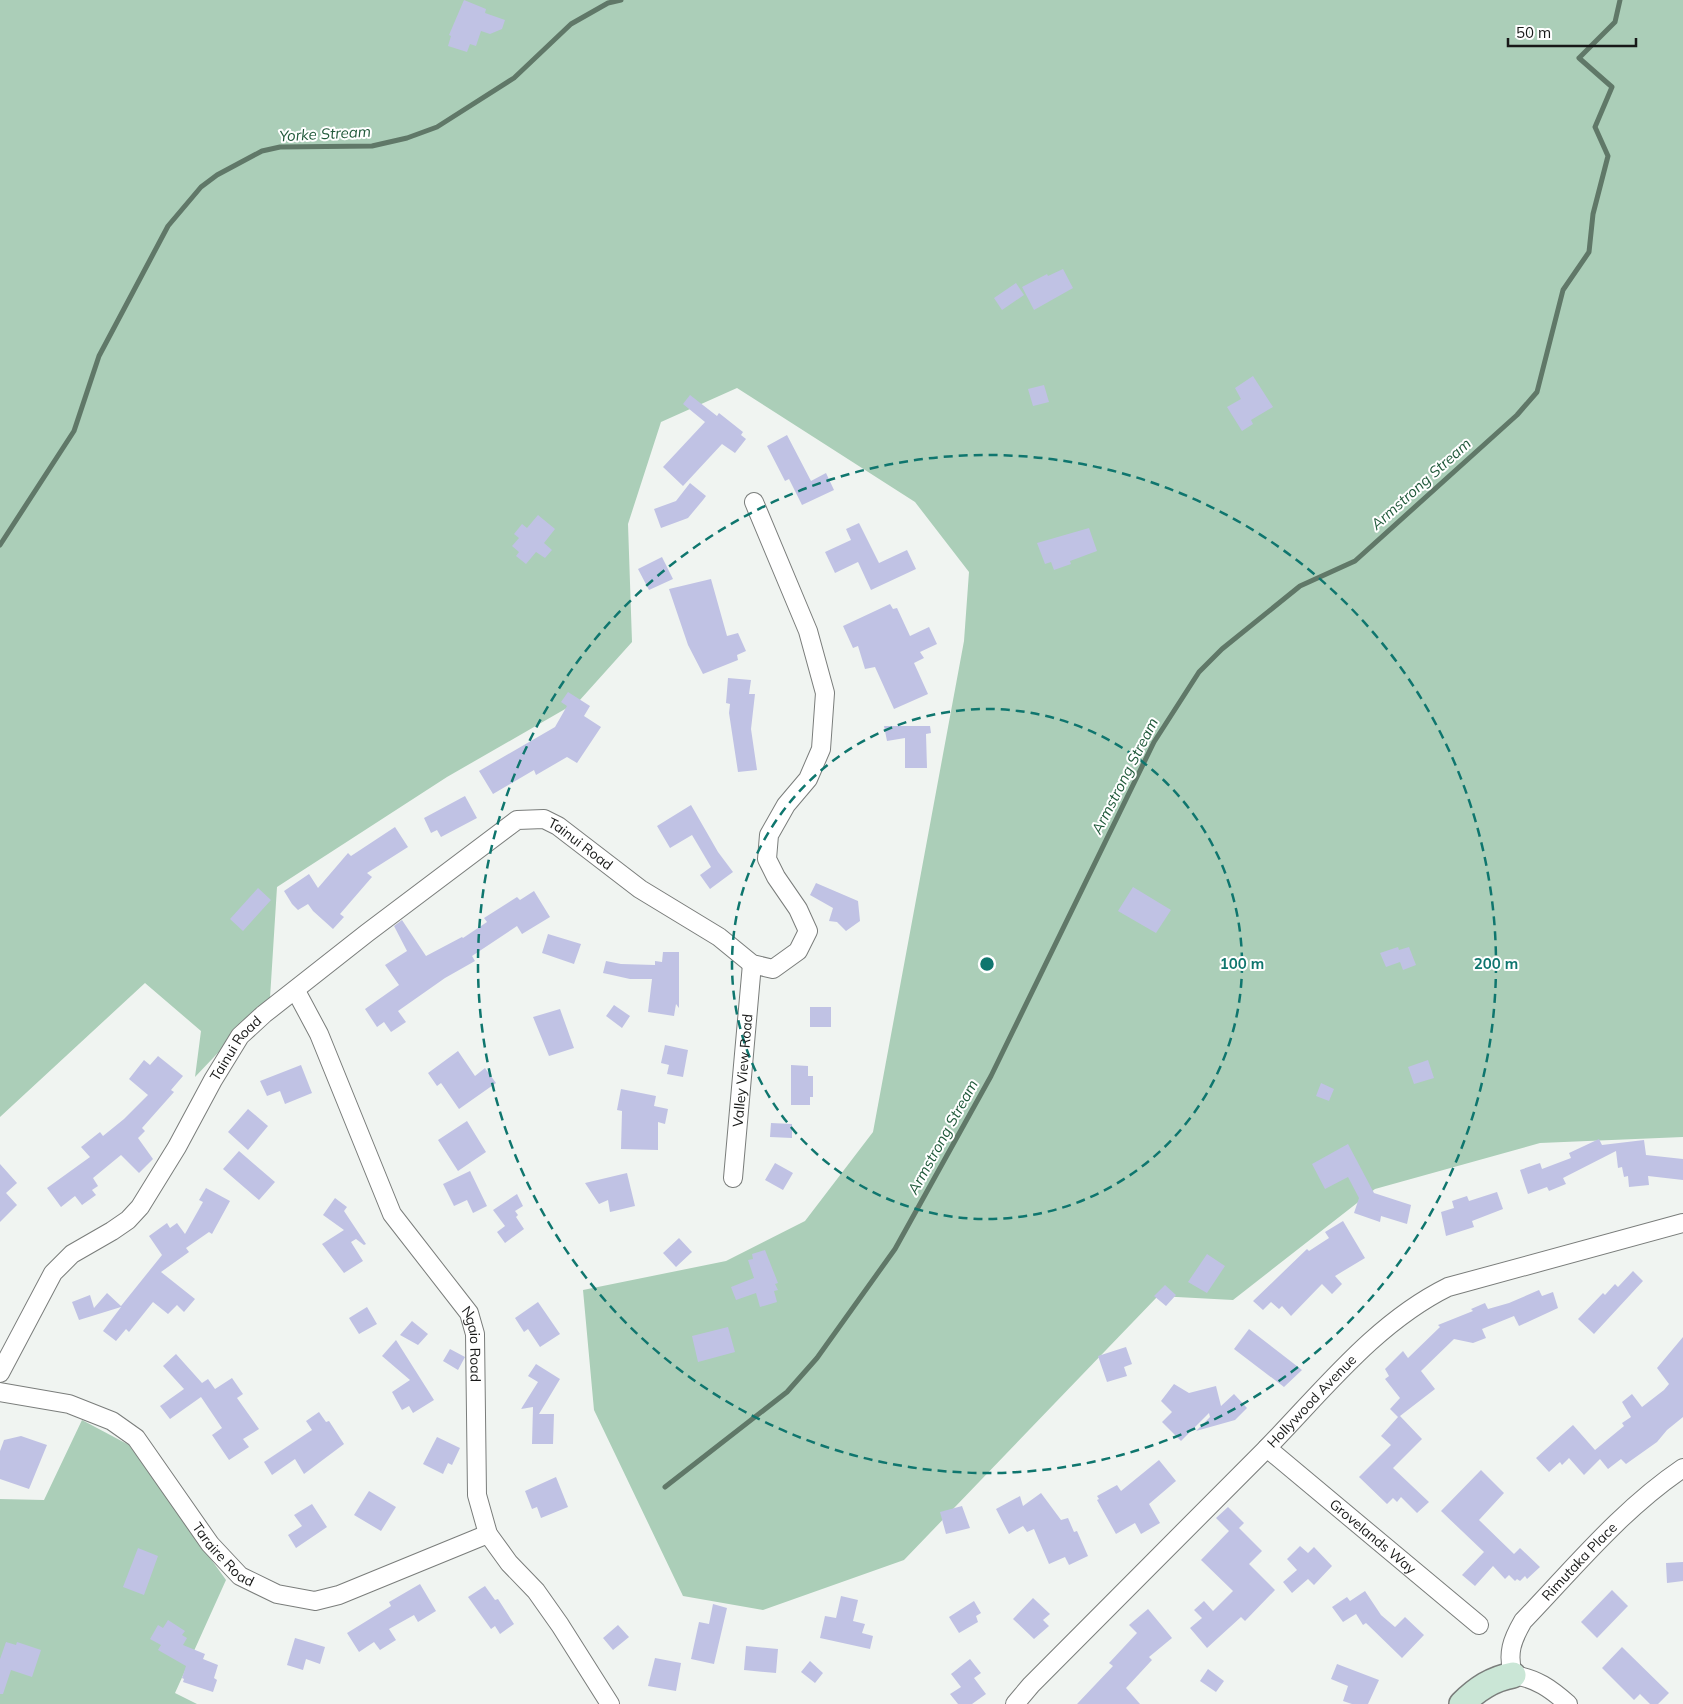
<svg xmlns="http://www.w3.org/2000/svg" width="1683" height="1704" viewBox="0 0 1683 1704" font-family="Mulish,sans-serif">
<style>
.forest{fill:#abceb8}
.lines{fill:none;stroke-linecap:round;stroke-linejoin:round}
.stream{stroke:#607868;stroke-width:5}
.building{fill:#c0c2e4}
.street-casing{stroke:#7a7d7b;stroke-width:20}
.secondary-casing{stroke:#7a7d7b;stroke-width:28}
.street{stroke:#fff;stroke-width:18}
.secondary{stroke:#cae6d6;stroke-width:25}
.ring{fill:none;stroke:#0f766e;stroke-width:2.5;stroke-dasharray:9 6}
.labels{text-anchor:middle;stroke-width:4;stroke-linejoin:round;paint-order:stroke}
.street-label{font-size:14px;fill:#181918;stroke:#fff}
.water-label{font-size:15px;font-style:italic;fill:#20593a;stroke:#fff}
.centre{fill:#0f766e;stroke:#fff;stroke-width:2.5}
.ring-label{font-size:15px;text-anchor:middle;font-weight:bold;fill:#0f766e;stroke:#fff;stroke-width:4;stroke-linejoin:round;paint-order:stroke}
</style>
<rect width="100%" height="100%" fill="#f0f4f1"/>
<path class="forest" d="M0,0H1683V1137L1540,1143L1375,1189L1233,1300L1158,1296L904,1560L763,1610L683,1596L594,1410L583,1290L726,1261L805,1221L873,1132L964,641L969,572L915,502L737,388L661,422L628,524L632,642L579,701L447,777L277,887L270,998L195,1077L201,1031L145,983L0,1117Z
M82,1420L129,1445L226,1580L175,1693L197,1704H0V1499L44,1500Z"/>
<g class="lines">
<path class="stream" d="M0,545L74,431L99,356L168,226L201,187L217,175L262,151L280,147L372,146L407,138L437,127L514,78L571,24L608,3L621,0
M665,1487L787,1392L817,1358L895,1249L991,1076L1154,742L1199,672L1222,649L1300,586L1355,561L1517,415L1537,392L1563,290L1589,252L1593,214L1608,156L1595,127L1612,87L1579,58L1615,22L1620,0"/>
</g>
<path class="building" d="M464,0L486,9L485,13L505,20L502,29L490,34L481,31L476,46L470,44L467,52L448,46L451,36L449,35Z
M1063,269L1073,288L1034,310L1022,287L1047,274L1048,276Z
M1016,283L1024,295L1002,310L994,298Z
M1253,376L1273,407L1251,420L1253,424L1242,431L1227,407L1241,399L1235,388Z
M1044,385L1049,402L1033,406L1028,389Z
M690,395L717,416L719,413L743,432L741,435L746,439L735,453L722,444L683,486L663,467L705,422L683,404Z
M787,435L811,481L826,473L834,490L802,505L789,479L785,481L767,446Z
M690,483L706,496L703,500L688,518L661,528L654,509L676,501Z
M538,515L555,529L544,543L552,550L545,558L536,552L526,564L516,556L519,552L512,546L519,538L514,534L522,524L527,528Z
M859,523L879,563L907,550L916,569L871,590L858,562L835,573L825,552L851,540L846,529Z
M1089,528L1097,551L1070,561L1071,564L1054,570L1051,562L1045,564L1037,543Z
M662,557L673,579L649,590L638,569Z
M711,579L727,636L738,633L746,651L737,655L738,660L703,674L688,645L669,589Z
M890,604L893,609L897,608L910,636L929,627L937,644L920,652L924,658L914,663L928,694L894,709L875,667L865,669L858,646L853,648L843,626Z
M728,678L751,680L749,694H755L751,729L757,770L738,772L729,713L730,704L726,703Z
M568,692L590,706L584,716L601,727L577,763L567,757L536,775L534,770L493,794L479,771L555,727L567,706L561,702Z
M884,726H930L931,733L926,734L927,768H905V738L887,741Z
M465,796L477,818L441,837L437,830L431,833L424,818Z
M691,805L718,852L733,872L710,889L700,875L711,867L692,835L670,848L657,826Z
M395,827L408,847L367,873L372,877L340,914L344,917L333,929L313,911L308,904L298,910L292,904L284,891L309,874L318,888L348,853L351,856Z
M816,883L858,901L860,921L846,931L837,922L829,921L833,908L810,895Z
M1133,887L1171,910L1156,933L1118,911Z
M258,888L271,900L243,931L230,919Z
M534,891L550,917L522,934L517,926L472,956L475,961L445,978L398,1011L406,1022L391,1032L384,1022L377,1027L365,1009L399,985L385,965L407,951L394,926L402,920L426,956L462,937L463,938L487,922L484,918L517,897L520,900Z
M548,934L581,944L574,964L542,953Z
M1398,947L1399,950L1409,947L1416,965L1403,970L1400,962L1386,967L1380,953Z
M663,952H679V1008L676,1004L674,1016L648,1012L652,979H630L603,973L606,961L621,964L655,965V961L662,962Z
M614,1005L630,1016L622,1028L606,1016Z
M810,1007H831V1027H810Z
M560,1009L574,1048L549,1056L533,1017Z
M665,1045L688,1050L683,1077L667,1074L669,1065L661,1063Z
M458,1051L475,1076L485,1068L496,1083L459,1109L441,1083L437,1086L428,1073Z
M158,1056L183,1076L171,1090L174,1092L142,1128L145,1131L138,1138L153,1159L139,1173L121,1155L93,1178L98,1186L92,1190L96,1195L82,1205L75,1196L61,1207L47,1188L90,1157L81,1147L100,1132L103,1136L124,1119L148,1095L129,1079L144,1060L150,1065Z
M1428,1060L1434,1078L1414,1084L1408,1067Z
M301,1065L312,1093L285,1104L280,1091L267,1096L260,1081Z
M791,1065L808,1066V1076H813V1097H810V1105H791Z
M1321,1083L1334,1089L1329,1101L1316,1096Z
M621,1089L656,1096L654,1106L668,1109L665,1124L658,1122V1150L621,1149L622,1111L617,1110Z
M248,1109L268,1126L248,1150L228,1132Z
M467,1121L486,1152L458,1171L438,1140Z
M771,1123L792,1124V1138L770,1137Z
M1599,1139L1602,1145L1644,1140L1646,1155L1683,1159V1180L1648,1176L1649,1185L1629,1187L1628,1176L1624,1177L1622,1167L1618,1168L1616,1151L1563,1178L1566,1184L1549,1191L1547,1187L1528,1194L1520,1170L1540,1163L1542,1169L1571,1158L1569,1153Z
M1348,1144L1374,1193L1411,1205L1407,1224L1381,1216L1380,1222L1354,1213L1359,1198L1348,1177L1325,1189L1312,1164Z
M239,1151L275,1182L259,1200L223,1169Z
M775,1163L793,1173L783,1190L765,1180Z
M0,1164L17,1183L6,1193L17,1205L0,1222Z
M470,1171L487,1206L473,1213L467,1200L454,1206L443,1184Z
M627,1173L635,1206L610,1212L608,1200L599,1204L585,1183Z
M206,1188L230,1201L212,1234L209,1232L186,1248L189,1252L161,1272L195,1299L184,1312L177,1305L168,1314L153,1302L129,1332L126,1329L116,1341L103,1331L121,1307L79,1320L72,1302L90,1295L94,1308L107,1293L121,1306L162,1255L149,1236L167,1223L170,1228L177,1223L185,1234L203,1202L199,1200Z
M1497,1192L1503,1209L1472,1221L1474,1227L1446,1236L1441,1212L1454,1208L1452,1201L1467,1196L1469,1201Z
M517,1194L523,1206L515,1211L518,1215L516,1217L524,1229L505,1243L497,1232L505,1226L493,1210Z
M335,1198L347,1207L344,1211L366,1244L364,1245L356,1239L351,1242L363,1261L344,1273L322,1244L344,1230L323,1215Z
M1343,1221L1365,1258L1335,1276L1342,1284L1332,1294L1322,1284L1291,1316L1282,1306L1279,1309L1271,1302L1263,1310L1253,1301L1307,1249L1309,1251L1329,1238L1325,1232Z
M679,1238L692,1252L676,1267L663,1253Z
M765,1250L778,1283L775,1284L778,1290L774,1291L777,1302L760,1307L756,1293L736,1300L731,1287L754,1278L748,1260L753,1259L752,1254Z
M1207,1254L1225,1266L1207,1293L1188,1282Z
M1633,1271L1643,1281L1594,1334L1578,1319L1603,1293L1605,1295L1615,1284L1618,1287Z
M1165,1285L1176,1295L1166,1306L1154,1296Z
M1539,1290L1542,1296L1553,1292L1558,1308L1519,1326L1514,1316L1482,1329L1486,1338L1473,1343L1454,1339L1421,1371L1435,1389L1400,1416L1422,1439L1393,1468L1429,1502L1417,1513L1401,1497L1397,1502L1393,1498L1387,1504L1359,1477L1391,1445L1381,1436L1398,1417L1390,1409L1400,1398L1385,1379L1389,1376L1385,1369L1403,1351L1408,1358L1440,1327L1438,1325L1473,1311L1471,1309L1485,1303L1488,1309L1509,1303Z
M538,1302L560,1334L540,1347L528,1329L524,1332L515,1318Z
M367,1307L377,1324L359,1334L349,1318Z
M412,1321L428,1334L418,1345L400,1335Z
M728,1327L735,1352L698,1362L692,1336Z
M1249,1329L1302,1370L1284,1387L1234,1349Z
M1683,1337V1417L1667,1430L1657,1442L1626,1464L1621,1459L1608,1469L1600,1459L1584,1475L1569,1458L1562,1465L1560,1462L1549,1472L1536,1458L1573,1425L1595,1450L1624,1426L1622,1423L1631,1417L1622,1402L1632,1394L1642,1407L1664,1390L1669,1384L1657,1368Z
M396,1340L434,1400L413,1413L409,1406L402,1410L392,1392L410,1380L382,1356Z
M1126,1347L1132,1364L1124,1367L1127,1376L1107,1382L1098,1356Z
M450,1349L465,1357L458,1370L443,1361Z
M176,1354L202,1383L208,1379L215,1389L232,1378L243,1394L237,1398L259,1429L243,1439L249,1447L229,1460L212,1435L222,1428L201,1397L170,1419L160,1406L184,1389L163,1366Z
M536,1364L560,1379L539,1414H554L553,1444H532L533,1407L521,1409L538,1382L528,1376Z
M1174,1384L1189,1393L1216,1386L1221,1406L1234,1394L1247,1408L1235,1420L1196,1431L1210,1417L1209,1413L1181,1441L1162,1422L1172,1412L1161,1401Z
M319,1412L326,1422L329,1421L344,1444L304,1474L295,1459L272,1475L264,1462L312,1430L306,1421Z
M21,1436L47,1445L29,1489L0,1479V1451L4,1440Z
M437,1437L460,1448L452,1465L448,1463L443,1474L423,1464Z
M1159,1460L1176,1481L1149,1504L1160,1523L1141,1534L1135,1523L1116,1534L1097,1500L1099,1499L1097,1496L1117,1485L1121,1491Z
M1481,1470L1504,1493L1479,1520L1514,1554L1520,1548L1540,1567L1527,1579L1525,1576L1520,1581L1517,1579L1515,1581L1509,1575L1505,1579L1493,1566L1475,1586L1462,1575L1484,1552L1441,1511Z
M556,1477L568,1507L541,1518L537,1507L532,1509L525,1491Z
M369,1491L396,1507L381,1531L354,1515Z
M1041,1493L1061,1520L1068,1518L1074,1532L1077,1531L1088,1556L1069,1565L1065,1557L1049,1564L1034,1529L1027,1532L1023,1526L1009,1534L996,1509L1020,1496L1023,1506Z
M312,1504L327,1527L296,1548L288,1535L302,1526L294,1515Z
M962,1506L970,1528L946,1534L940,1512Z
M1228,1507L1244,1523L1239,1528L1262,1551L1249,1564L1275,1590L1245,1621L1241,1617L1207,1648L1190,1628L1202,1618L1194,1610L1204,1601L1213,1611L1233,1591L1201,1560L1229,1531L1216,1518Z
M1300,1546L1308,1553L1314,1547L1332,1566L1314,1585L1308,1579L1292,1593L1283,1582L1297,1570L1287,1559Z
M138,1548L158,1556L144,1595L123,1587Z
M1683,1562V1581L1667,1583L1666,1563Z
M420,1584L436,1611L418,1622L414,1615L389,1629L396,1640L380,1650L374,1642L359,1652L347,1633L391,1606L389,1602Z
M485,1586L495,1600L498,1599L514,1624L500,1634L495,1626L491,1629L468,1597Z
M1612,1590L1628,1606L1597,1638L1581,1622Z
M1365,1591L1381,1615L1395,1627L1405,1617L1424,1635L1402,1658L1366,1623L1363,1625L1356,1614L1343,1622L1332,1607L1347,1597L1350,1601Z
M841,1596L858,1600L853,1621L865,1624L862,1633L873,1636L870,1649L820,1638L825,1616L836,1618Z
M1033,1598L1050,1614L1043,1620L1049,1626L1034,1639L1013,1619Z
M974,1601L981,1613L976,1616L978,1622L959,1633L949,1617Z
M713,1604L727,1608L714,1664L691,1659L699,1622L709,1624Z
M1148,1609L1172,1638L1149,1657L1152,1660L1126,1688L1140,1704H1077L1113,1666L1109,1663L1137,1633L1129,1625Z
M168,1620L185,1631L182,1635L187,1638L183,1645L205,1654L203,1659L218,1665L214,1678L217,1680L213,1692L183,1682L184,1679L182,1678L186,1666L158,1650L161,1645L150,1639L158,1625L163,1628Z
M618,1625L629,1637L613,1650L603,1638Z
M295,1638L325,1647L320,1664L306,1659L303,1670L287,1665Z
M6,1642L16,1645L17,1642L41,1650L32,1677L11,1670L3,1694H0V1659Z
M746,1646L778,1649L776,1673L744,1670Z
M1622,1647L1669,1693L1658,1704H1650L1640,1694L1634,1700L1602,1668Z
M655,1658L681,1663L676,1691L648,1686Z
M970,1659L981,1673L974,1678L986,1694L972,1704H958L950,1694L961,1687L951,1674Z
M810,1661L823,1673L815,1683L801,1672Z
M1337,1664L1379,1680L1368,1704H1352L1343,1701L1348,1686L1331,1679Z
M1208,1669L1224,1681L1216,1692L1200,1681Z"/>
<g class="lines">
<g class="street-casing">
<g id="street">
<path id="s1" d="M296,991L319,1034L392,1214L469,1313L475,1334L477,1495L488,1534L509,1563L536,1591L560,1625L610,1704"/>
<path id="s2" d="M733,1178L752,964"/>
<path id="s3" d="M0,1373L53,1273L72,1254L112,1231L128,1220L140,1207L177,1147L213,1080L240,1036L264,1014L367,933L517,820L544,819L558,826L640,889L719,937L752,964L773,969L798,951L808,931L798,909L776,877L767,859L769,835L786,805L808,779L821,749L825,693L808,631L754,502"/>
<path id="s4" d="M0,1392L69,1404L112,1421L136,1438L210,1544L240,1576L277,1594L315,1601L339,1595L488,1534"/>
<path id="s5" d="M1267,1448L1479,1625"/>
<path id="s6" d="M1015,1704L1031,1685C1109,1606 1188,1528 1266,1449C1322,1392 1375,1323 1448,1287L1683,1223"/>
<path id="s7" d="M1568,1704C1551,1689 1536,1678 1513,1675C1507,1653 1512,1640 1523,1621C1573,1569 1622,1509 1683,1468"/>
</g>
</g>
<g class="secondary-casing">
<path id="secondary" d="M1462,1704C1477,1689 1492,1679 1513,1675"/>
</g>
<use href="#street" class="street"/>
<use href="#secondary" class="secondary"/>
</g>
<g class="ring">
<circle cx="987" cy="964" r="255"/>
<circle cx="987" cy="964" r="509"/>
</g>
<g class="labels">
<g class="street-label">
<text dy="5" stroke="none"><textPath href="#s3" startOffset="844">Tainui Road</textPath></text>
<text dy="5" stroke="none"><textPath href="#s3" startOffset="409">Tainui Road</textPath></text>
<text dy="5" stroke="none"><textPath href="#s2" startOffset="108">Valley View Road</textPath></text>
<text dy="5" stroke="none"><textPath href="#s1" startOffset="400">Ngaio Road</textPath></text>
<text dy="5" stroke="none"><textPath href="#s6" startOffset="424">Hollywood Avenue</textPath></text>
<text dy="5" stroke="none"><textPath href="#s5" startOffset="138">Grovelands Way</textPath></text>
<text dy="5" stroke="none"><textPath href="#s4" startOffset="292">Taraire Road</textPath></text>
<text dy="5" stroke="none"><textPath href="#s7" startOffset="202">Rimutaka Place</textPath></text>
</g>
<g class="water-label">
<text transform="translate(325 134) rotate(-3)" y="5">Yorke Stream</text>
<text transform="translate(1421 484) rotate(-42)" y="5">Armstrong Stream</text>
<text transform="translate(1125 776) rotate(-63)" y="5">Armstrong Stream</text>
<text transform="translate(943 1137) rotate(-61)" y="5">Armstrong Stream</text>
</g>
</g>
<circle cx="987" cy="964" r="8" class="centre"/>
<g class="ring-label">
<text x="1242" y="969">100 m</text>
<text x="1496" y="969">200 m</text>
</g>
<path d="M1508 38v8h128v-8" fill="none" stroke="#181918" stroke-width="2.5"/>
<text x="1516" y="38" font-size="15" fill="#181918" stroke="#ffffff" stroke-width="4" paint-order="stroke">50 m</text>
</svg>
